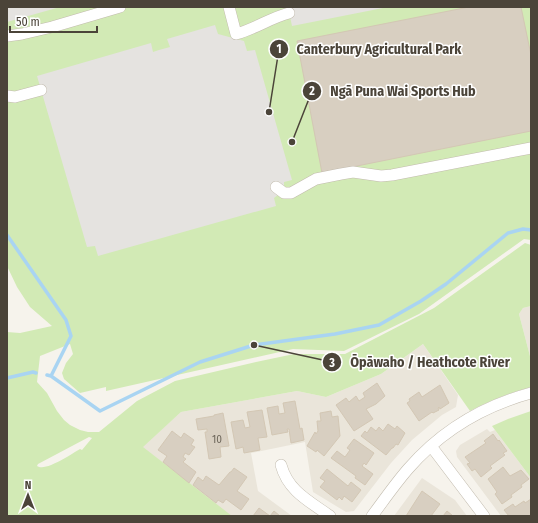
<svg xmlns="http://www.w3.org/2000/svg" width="538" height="523" viewBox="0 0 538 523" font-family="'Fira Sans Condensed',sans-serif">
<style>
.residential{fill:#eae5da}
.green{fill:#d2eab5;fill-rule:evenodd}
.parking{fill:#e5e3e0}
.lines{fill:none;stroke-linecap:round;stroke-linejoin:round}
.stream{stroke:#a9d4f2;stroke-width:3.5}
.building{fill:#d8cfc1;stroke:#d3c7b4}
.minor-casing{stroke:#c2bbae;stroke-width:12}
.minor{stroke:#fff;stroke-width:11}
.labels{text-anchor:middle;stroke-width:3;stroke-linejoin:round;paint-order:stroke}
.number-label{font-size:11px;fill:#6e675b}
.leader{fill:none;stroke:#4b4439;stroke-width:1.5}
.callout-dot{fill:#4b4439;stroke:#fff;stroke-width:1.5}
.mark-label{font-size:12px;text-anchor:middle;font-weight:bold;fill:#fff}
.callout-label{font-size:14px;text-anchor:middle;font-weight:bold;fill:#4b4439;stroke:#fff;stroke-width:3;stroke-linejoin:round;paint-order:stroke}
</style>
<rect width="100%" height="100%" fill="#f6f3ec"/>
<path class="residential" d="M531,306V360L519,314L523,308Z
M423,344L458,395L456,407L442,415L412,440L391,463L354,511L346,512L313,492L305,442L251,453L258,491L292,516H231L142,447L181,412L297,391L326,397L381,374Z
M487,429L490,432L495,430L531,478V516H501L457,457L456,451L460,445Z
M422,478L455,500L467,516H394Z"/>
<path class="green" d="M7,7H531V240L524,239L419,314L344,351L293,349L106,391V387L80,393L64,379L62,373L66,363L73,354L70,344L40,356L37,382L47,393L57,411L64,420L70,425L80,430L88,432H99L137,401L175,381L256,362L294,354H345L434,308L525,243L531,245V306L523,308L519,314L531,360V387C509,393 490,401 470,411L423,344L381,374L326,397L297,391L181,412L143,447L232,516H7V332L20,333L52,326L30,307L17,287L7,266ZM89,437L92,438L82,450L80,449C71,454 46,472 37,466L38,464Z
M531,411V478L492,426L508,419Z"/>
<path class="parking" d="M7,7H60L7,22Z
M288,7H388L292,26Z
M215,25L218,34L244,41L247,51L255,50L292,180L284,182V186L279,194L274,198L276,206L98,256L95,246L87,247L37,76L151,43L153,52L159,50L170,47L167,39Z"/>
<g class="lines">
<path class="stream" d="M7,235L66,320L71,336L51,376
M47,375L51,376L100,411L200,362L254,345L335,334L379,325L421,301L446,284L508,233L523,229L531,230
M7,378L33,372L36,373"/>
</g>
<path class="building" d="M469,7H521L531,55V131L322,173L297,41Z
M377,383L385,396L376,404L366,409L373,419L354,431L336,405L346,398L349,402L356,396L359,401L365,397L363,393Z
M440,385L449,403L440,409L439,407L438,408L439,410L433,413L432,412L419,421L407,403L410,401L409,399L419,392L422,397Z
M295,401L300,429L302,428L304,440L291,443L289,429H287L288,432L272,435L267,408L278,406L279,414L285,413L283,403Z
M262,410L267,437L258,438L260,450L244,453L243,447L236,449L231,422L243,420L245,428L250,427L247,412Z
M331,411L332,417L338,416L340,436L324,456L317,450L316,452L307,446L315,432L316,434L318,431L317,421H321L320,413Z
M223,413L229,446L220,447L221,457L209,459L205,432H207V429L198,430L196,419L214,416V415Z
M388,424L395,429L397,426L405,433L398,445L396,444L393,448H392L386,455L361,436L365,431L367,433L371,427L376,431L379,427L383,431Z
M172,431L181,438L184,433L194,440L191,445L195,447L189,455L185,453L183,457L186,459L183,462L196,472L189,483L163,462L167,456L158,450Z
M493,434L498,441L499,440L507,451L503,453L505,455L490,466L492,468L481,477L475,469L472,471L467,464L470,463L465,457L486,443L484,441Z
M354,439L374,453L366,465L364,463L362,466L373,474L365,485L355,478L356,476L331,458L337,451L345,457L350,450L347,448Z
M503,467L510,476L521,470L529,479L521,485L522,487L511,495L512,497L502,504L495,494L497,492L488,479Z
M234,468L247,477L237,491L249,499L241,510L226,499L223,503L218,500L216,503L193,485L198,477L203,481L206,476L219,485L230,472H231Z
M327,469L348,486L351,482L361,490L352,502L344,496L342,500L339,497L337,500L320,487L325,481L320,478Z
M422,491L440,504L431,516H406Z
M531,499V516H509L504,510L513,504L515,507L524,501L525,503Z
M259,508L270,516L274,511L280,516H253Z
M447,511L453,516H443Z"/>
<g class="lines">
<g class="minor-casing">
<path id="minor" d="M229,7L236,34C255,29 270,18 289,13
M7,36L22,34L52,27L120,7
M7,96L15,97L41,90
M276,187L284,193H291L316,179L341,174L353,172L381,176L392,175L531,148
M431,446L484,516
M281,465C288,491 309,501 330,516
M372,516C384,500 395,484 408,469C440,432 483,406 531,393"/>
</g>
<use href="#minor" class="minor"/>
</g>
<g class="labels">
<g class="number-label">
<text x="217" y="443">10</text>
</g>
</g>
<path class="leader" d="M269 112L279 49M292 142L312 91M254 345L332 362"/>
<g class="callout-dot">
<circle cx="269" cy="112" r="4"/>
<circle cx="292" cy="142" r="4"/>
<circle cx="254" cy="345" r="4"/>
<circle cx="279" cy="49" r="10"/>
<circle cx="312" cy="91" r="10"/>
<circle cx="332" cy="362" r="10"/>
</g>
<g class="mark-label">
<text x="279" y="53">1</text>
<text x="312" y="95">2</text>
<text x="332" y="367">3</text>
</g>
<g class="callout-label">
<text x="379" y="54">Canterbury Agricultural Park</text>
<text x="403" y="96">Ngā Puna Wai Sports Hub</text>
<text x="430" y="367">Ōpāwaho / Heathcote River</text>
</g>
<rect width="538" height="523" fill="none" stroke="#4b4439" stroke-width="16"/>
<g transform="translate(28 495)" stroke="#ffffff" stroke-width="3" paint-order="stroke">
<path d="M0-3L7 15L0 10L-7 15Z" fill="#4b4439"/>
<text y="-6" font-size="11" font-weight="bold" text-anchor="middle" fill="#4b4439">N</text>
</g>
<path d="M10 26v6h87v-6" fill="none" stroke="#4b4439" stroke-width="2"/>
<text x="16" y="26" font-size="12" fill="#4b4439" stroke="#ffffff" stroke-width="3" paint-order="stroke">50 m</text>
</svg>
